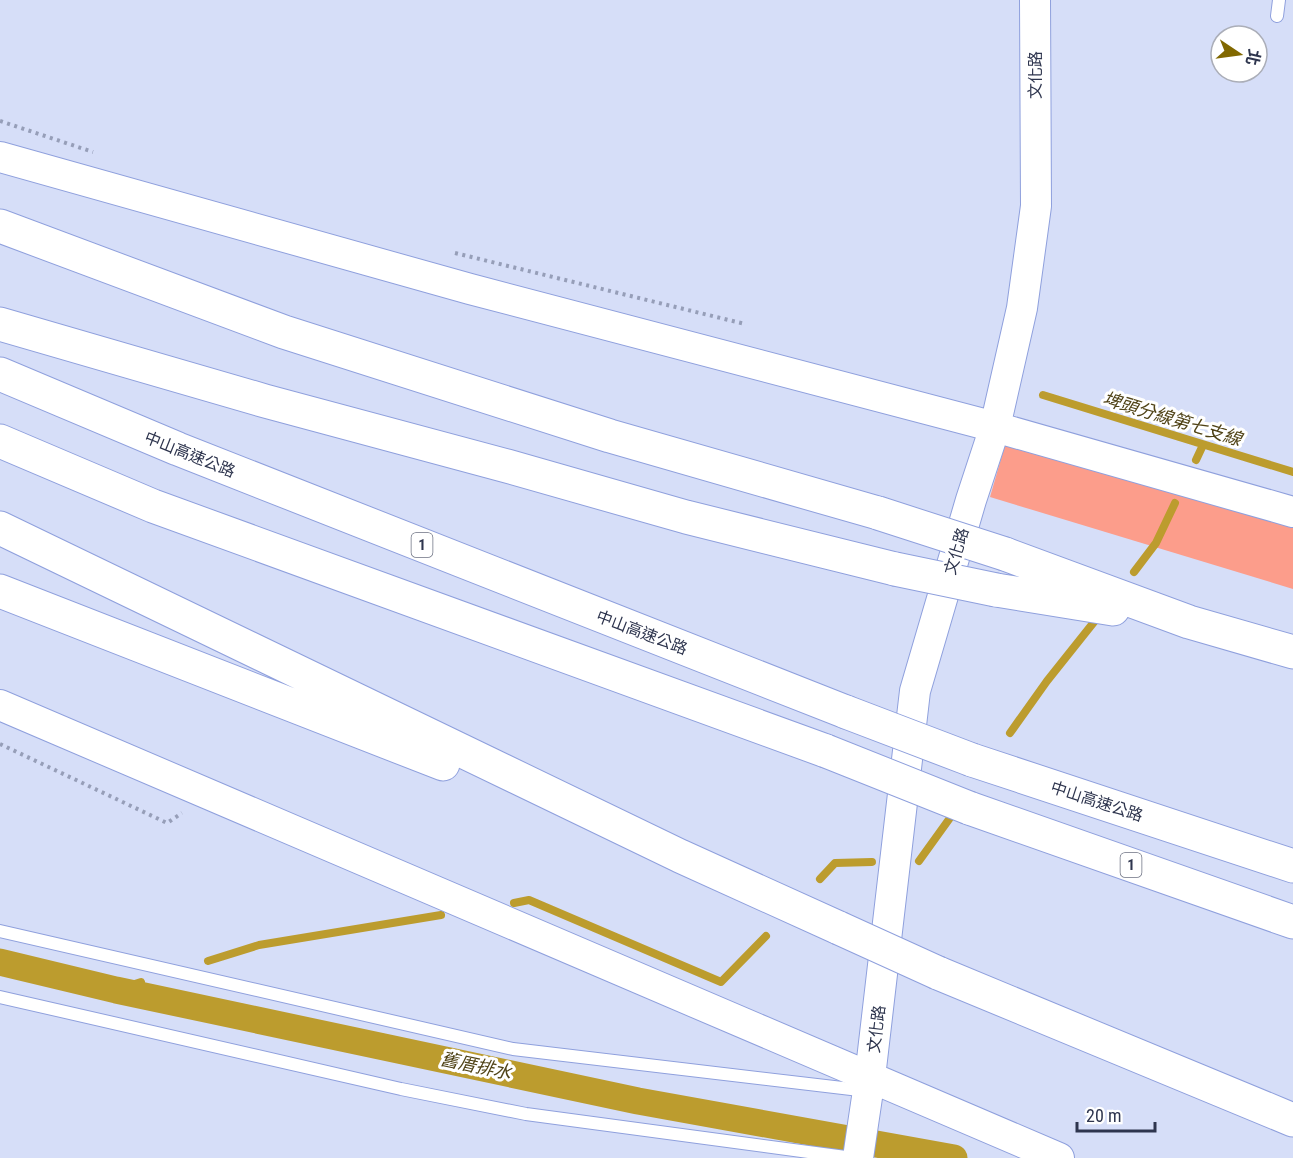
<svg xmlns="http://www.w3.org/2000/svg" width="1293" height="1158" viewBox="0 0 1293 1158" font-family="'Roboto Condensed','Noto Sans TC',sans-serif">
<style>
.green{fill:#fc9d8b}
.lines{fill:none;stroke-linecap:round;stroke-linejoin:round}
.stream{stroke:#bc9c2e;stroke-width:8}
.canal{stroke:#bc9c2e;stroke-width:27}
.service-casing{stroke:#8fa0dd;stroke-width:14}
.tertiary-casing{stroke:#8fa0dd;stroke-width:32}
.motorway-casing{stroke:#8fa0dd;stroke-width:35}
.path{stroke:#969eb8;stroke-width:4;stroke-dasharray:3 4.5;stroke-linecap:butt}
.service{stroke:#fff;stroke-width:12}
.tertiary{stroke:#fff;stroke-width:30}
.motorway{stroke:#fff;stroke-width:33}
.motorway-bridge-casing{stroke:#8fa0dd;stroke-width:35;stroke-linecap:butt}
.motorway-bridge{stroke:#fff;stroke-width:33}
.labels{text-anchor:middle;stroke-width:6;stroke-linejoin:round;paint-order:stroke}
.shield{fill:#fff;stroke:#6d7283;stroke-width:1.5}
.shield-label{font-size:15px;font-weight:bold;fill:#2e354e}
.street-label{font-size:16px;fill:#2e354e;stroke:#fff}
.water-label{font-size:18px;font-style:italic;fill:#504317;stroke:#fff}
</style>
<rect width="100%" height="100%" fill="#d6def8"/>
<path class="green" d="M1005,445L1293,521V589L990,497Z"/>
<g class="lines">
<path class="stream" d="M1043,395L1293,472
M1196,460L1203,445
M1134,572L1156,543L1175,503
M1010,733L1047,681L1098,617
M919,861L955,811
M820,879L835,863L872,862
M514,903L529,900L721,982L766,936
M208,961L259,945L441,915
M116,990L141,982"/>
<path class="canal" d="M0,962L116,990L638,1101L954,1158"/>
<g class="service-casing">
<path id="service" d="M1277,16L1279,0
M0,931L513,1049L868,1091
M0,997L401,1089L526,1114L853,1158"/>
</g>
<g class="tertiary-casing">
<path id="tertiary" d="M0,157L470,289L995,427L1293,512
M0,705L1059,1158
M858,1158L870,1077L915,691L971,500L995,427L1022,308L1036,206L1035,0"/>
</g>
<g class="motorway-casing">
<path id="motorway" d="M0,226L284,332L610,436L878,513
M0,324L265,401L507,466L686,517L895,569
M0,374L178,449L846,712
M0,441L153,506L826,751
M0,528L680,856L839,928
M1005,554L1189,622L1293,652
M996,590L1113,609
M0,591L443,764
M972,760L1293,866
M969,808L1293,922
M938,973L1293,1120"/>
</g>
<path class="path" d="M0,121L93,152
M455,253L745,324
M0,744L167,823L182,813"/>
<use href="#service" class="service"/>
<use href="#tertiary" class="tertiary"/>
<use href="#motorway" class="motorway"/>
<g class="motorway-bridge-casing">
<path id="motorway-bridge" d="M878,513L1005,554
M895,569L996,590
M846,712L972,760
M826,751L969,808
M839,928L938,973"/>
</g>
<use href="#motorway-bridge" class="motorway-bridge"/>
</g>
<g class="labels">
<g class="shield">
<rect x="411.5" y="533" width="21" height="24" rx="4.5"/>
<rect x="1120.5" y="853" width="21" height="24" rx="4.5"/>
</g>
<g class="shield-label">
<text x="422" y="550">1</text>
<text x="1131" y="870">1</text>
</g>
<g class="street-label">
<text transform="translate(1035 75) rotate(-90)" y="6">文化路</text>
<text transform="translate(190 454) rotate(22)" y="6">中山高速公路</text>
<text transform="translate(956 551) rotate(-73)" y="6">文化路</text>
<text transform="translate(642 632) rotate(21)" y="6">中山高速公路</text>
<text transform="translate(1097 801) rotate(18)" y="6">中山高速公路</text>
<text transform="translate(876 1029) rotate(-83)" y="6">文化路</text>
</g>
<g class="water-label">
<text transform="translate(1172 419) rotate(17)" y="6">埤頭分線第七支線</text>
<text transform="translate(476 1066) rotate(12)" y="6">舊厝排水</text>
</g>
</g>
<g transform="translate(1239 54) rotate(103)"><circle r="28" fill="#ffffff" stroke="#abaeb8" stroke-width="1.5"/>
<path d="M0-4.5L10 22L0 15L-10 22Z" fill="#816800"/>
<text y="-9" font-size="16" font-weight="bold" text-anchor="middle" fill="#2e354e">北</text>
</g>
<path d="M1077 1122v9h78v-9" fill="none" stroke="#2e354e" stroke-width="3"/>
<text x="1086" y="1122" font-size="18" fill="#2e354e" stroke="#ffffff" stroke-width="4.5" paint-order="stroke">20 m</text>
</svg>
